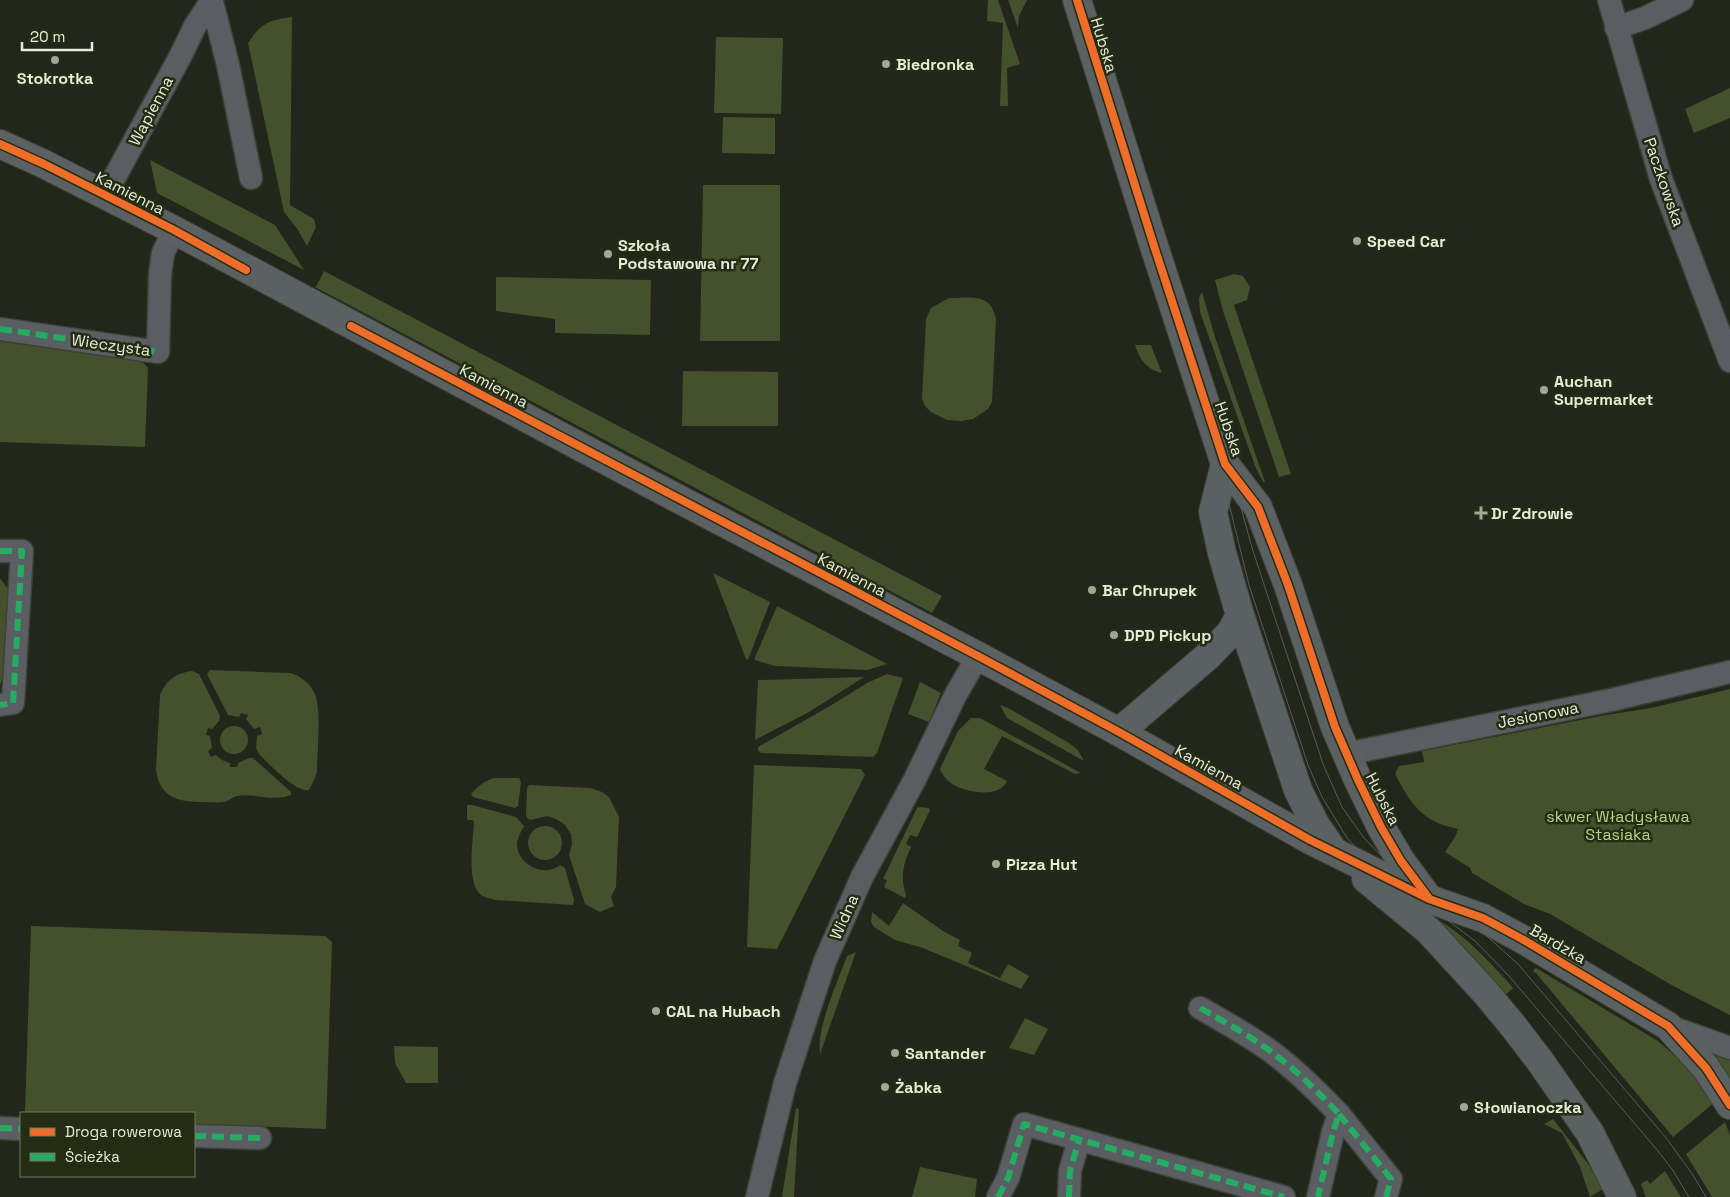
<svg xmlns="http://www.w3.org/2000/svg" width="1730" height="1197" viewBox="0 0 1730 1197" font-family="'Space Grotesk',sans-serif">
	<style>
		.green { fill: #45502c }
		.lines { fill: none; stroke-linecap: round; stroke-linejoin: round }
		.street-casing { stroke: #3d4136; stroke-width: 25 }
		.secondary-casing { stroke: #3d4136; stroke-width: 30 }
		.street { stroke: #5a5e62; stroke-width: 22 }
		.secondary { stroke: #5b6163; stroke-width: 28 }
		.tram { stroke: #5a5d59; stroke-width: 1 }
		.quiet { stroke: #26ab63; stroke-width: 6; stroke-dasharray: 12 6; stroke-linecap: butt }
		.cycleway-casing { stroke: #252c14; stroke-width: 11 }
		.cycleway { stroke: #ee6e29; stroke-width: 8 }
		.poi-dot { fill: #a2a698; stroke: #252c14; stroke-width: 2 }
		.labels { text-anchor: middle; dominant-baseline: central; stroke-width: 5; stroke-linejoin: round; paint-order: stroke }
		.street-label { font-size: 16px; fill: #e6ebdc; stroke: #252c14 }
		.poi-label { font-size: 16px; font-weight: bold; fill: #e6ebdc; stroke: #252c14; text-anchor: start }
		.park-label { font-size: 16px; fill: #bad284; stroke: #252c14 }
	</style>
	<rect width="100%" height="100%" fill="#23261a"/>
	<!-- green -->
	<g class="green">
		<path d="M988 0H998L1020 64 1007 68 1008 106H1000L1003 23 987 21Z"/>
		<path d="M1008 0H1027L1019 16 1018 28Z"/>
		<path d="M292 17 290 205 314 219 316 227 307 246 298 230 284 212 248 43C261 23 269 20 292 17Z"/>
		<path d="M716 37 783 38 781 114 714 113Z"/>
		<path d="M1730 88V118L1694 133 1685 109Z"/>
		<path d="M723 117 775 118V154L722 153Z"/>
		<path d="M150 160 275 225 304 270 157 193Z"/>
		<path d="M703 185H780V341H700Z"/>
		<path d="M324 271 942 596 932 613 315 287 317 285Z"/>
		<path d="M1234 274 1243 276 1250 287 1247 300 1234 305 1291 474 1279 477 1223 311 1215 280Z"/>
		<path d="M496 277 651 280 650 335 555 333V319L496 311Z"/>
		<path d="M1202 292 1215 337 1265 482H1263L1255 466 1200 312 1199 298Z"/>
		<path d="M949 298C970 298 991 292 996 319L992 402 988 409 973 419 961 421 947 420 931 412 925 406 922 399 926 319 931 308Z"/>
		<path d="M0 339 140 359 148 368 145 447 0 442Z"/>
		<path d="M1135 345H1151L1162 373C1146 369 1140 360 1135 345Z"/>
		<path d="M683 371 778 372V426H682Z"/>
		<path d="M713 573 770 602 748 660 746 659Z"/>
		<path d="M0 578 10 592 3 677 0 685Z"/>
		<path d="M777 606 887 664 867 670 775 666 754 660Z"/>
		<path d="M210 670 290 673C300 676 309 682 314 692 322 707 317 752 317 771L315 778 309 790C296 793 268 763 259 754L256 748 257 736 262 734 260 727 254 729 246 719 248 715 241 713 239 717 228 715 207 674Z"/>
		<path d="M192 671 199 674 220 716 219 721 212 729 208 728 206 735 210 736 212 748 208 751 211 757 216 755 222 760 230 763V767H237L238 763 249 758H253L291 792V795C274 802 254 793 237 796 232 797 228 802 223 802 217 803 210 802 204 802 179 802 159 798 156 769L160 695C166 680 176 673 192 671Z"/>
		<path d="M887 674 903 678 877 753 873 757 761 753 758 750V747L830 706 867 683Z"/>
		<path d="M864 677 809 712 755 740 758 680Z"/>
		<path d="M920 682 941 693 929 722 908 714Z"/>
		<path d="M1730 689V1015L1675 987 1550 914 1524 904 1472 873 1470 868 1445 852 1455 837 1458 829C1422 822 1411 804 1395 774L1399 766 1424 762 1422 751 1606 715 1651 708Z"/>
		<path d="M1000 705 1008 708 1069 743 1078 750 1084 761 1007 718Z"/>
		<path d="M971 718H980L1081 773 1075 774 1002 736 984 769 1007 781C1000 798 969 793 956 786 949 783 943 776 940 769L958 731Z"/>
		<circle cx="234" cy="740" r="14"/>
		<path d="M754 765 861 769 865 775 777 949 747 947Z"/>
		<path d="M494 778H519L521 782 518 806 515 808 473 797 471 794C478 786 484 781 494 778Z"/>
		<path d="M529 785 590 788 602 792 609 797 619 817 616 887 611 897 614 906 600 912 585 904 569 855 572 844 571 834 564 824 556 819 547 816 531 820 528 819 526 815 527 788Z"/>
		<path d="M467 805H472L516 817 524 826C521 832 517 838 517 845 518 865 545 878 560 865L565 868 574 900 573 905 495 900C490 898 485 898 481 895 466 883 473 841 474 823L473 820H467Z"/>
		<path d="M920 807 929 808 930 810 917 837 910 835 906 844 911 847C903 864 900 877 906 895L905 898 884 887 887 880 883 879 917 808Z"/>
		<circle cx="545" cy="843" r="17"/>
		<path d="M903 903 943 931 960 940 958 946 972 953 968 963 1000 978 1008 964 1029 976 1021 989 923 948 895 940 874 927 871 922 872 912 889 926Z"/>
		<path d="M1438 920C1465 935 1493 965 1513 988L1504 996 1437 922Z"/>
		<path d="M31 926 325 936 332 942 326 1129 194 1124V1113H25Z"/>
		<path d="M856 952 820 1054C816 1028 838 981 847 956Z"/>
		<path d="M1536 968 1658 1041 1691 1070 1715 1102 1673 1137 1536 973H1534L1533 970Z"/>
		<path d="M1025 1018 1048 1029 1034 1055 1009 1048Z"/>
		<path d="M394 1046 438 1047V1083H406L395 1063Z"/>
		<path d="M1712 1053 1730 1060V1082L1711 1055Z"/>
		<path d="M796 1108 799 1109 794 1197H782Z"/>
		<path d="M1553 1119 1589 1165 1603 1189 1590 1197 1580 1167 1562 1133 1544 1124Z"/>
		<path d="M1725 1122 1730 1135V1197H1712L1686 1154Z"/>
		<path d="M920 1167 977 1179 975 1197H912Z"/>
		<path d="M1665 1171 1681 1197H1646L1641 1184 1647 1180 1650 1184Z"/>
	</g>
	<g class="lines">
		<defs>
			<g id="street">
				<path d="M1609 0 1661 179 1730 361"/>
				<path d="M212 2 228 65 251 178"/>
				<path d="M1616 28 1645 18 1682 0"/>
				<path d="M105 195 181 55 195 26 212 0"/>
				<path d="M0 329 158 352 160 275 163 253 174 230"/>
				<path d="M0 551H22L13 703 0 705"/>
				<path d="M1346 754 1611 700 1730 672"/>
				<path d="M1200 1008C1225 1022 1250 1036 1273 1053 1297 1071 1318 1092 1339 1114L1333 1132 1318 1197"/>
				<path d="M1668 1026 1730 1048"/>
				<path d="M1339 1114 1391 1179 1386 1197"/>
				<path d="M0 1128 21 1129"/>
				<path d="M194 1136 260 1138"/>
				<path d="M757 1197 785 1083 825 961 862 877 915 779 955 696 978 656"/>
				<path d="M998 1197 1008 1178 1024 1124 1284 1197"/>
				<path d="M1069 1197 1070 1171 1079 1140"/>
			</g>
			<g id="secondary">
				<path d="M1077 0 1154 246 1225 464 1258 507 1288 585 1335 727 1358 780 1381 827 1401 861 1427 896"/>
				<path d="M0 144 44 164 174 230 652 485 978 656 1119 732 1310 840 1429 899 1483 918 1522 939 1668 1026 1706 1068 1730 1105"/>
				<path d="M1225 464 1213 512 1222 553 1240 615 1298 790 1315 824 1332 849"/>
				<path d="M1119 732 1209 655 1231 632 1240 615"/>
				<path d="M1366 879 1429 931 1485 992 1514 1027 1540 1061 1590 1133 1622 1197"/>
			</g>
		</defs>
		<!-- street casing -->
		<use href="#street" class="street-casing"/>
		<!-- secondary casing -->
		<use href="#secondary" class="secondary-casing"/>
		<!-- street -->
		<use href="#street" class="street"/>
		<!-- secondary -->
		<use href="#secondary" class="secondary"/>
		<!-- tram -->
		<g class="tram">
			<path d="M1070 0 1224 483 1249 585 1308 765 1322 797 1347 838 1375 868 1404 892 1437 912 1475 941 1509 976 1658 1151 1672 1169 1689 1197"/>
			<path d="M1080 0 1118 123 1218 426 1253 551 1323 764 1342 807 1364 838 1391 866 1410 881 1458 913 1479 929 1518 964 1667 1139 1693 1175 1706 1197"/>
		</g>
		<!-- quiet -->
		<g class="quiet">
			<path d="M0 329 158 352"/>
			<path d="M0 551H22L13 703 0 705"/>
			<path d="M1200 1008C1225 1022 1250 1036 1273 1053 1297 1071 1318 1092 1339 1114L1333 1132 1318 1197"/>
			<path d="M1339 1114 1391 1179 1386 1197"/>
			<path d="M0 1128 21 1129"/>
			<path d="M194 1136 260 1138"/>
			<path d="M998 1197 1008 1178 1024 1124 1284 1197"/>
			<path d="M1069 1197 1070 1171 1079 1140"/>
		</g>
		<defs>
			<g id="cycleway">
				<path d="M1077 0 1154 246 1225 464 1258 507 1288 585 1335 727 1358 780 1381 827 1401 861 1428 897"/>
				<path d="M0 144 44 164 174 230 246 270"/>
				<path d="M351 326 978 656 1119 732 1310 840 1429 899 1483 918 1522 939 1668 1026 1706 1068 1730 1105"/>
			</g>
		</defs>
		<!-- cycleway casing -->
		<use href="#cycleway" class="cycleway-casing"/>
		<!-- cycleway -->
		<use href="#cycleway" class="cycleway"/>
	</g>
	<!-- markers -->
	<g class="poi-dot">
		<circle cx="55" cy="60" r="5"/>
		<circle cx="886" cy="64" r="5"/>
		<circle cx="1357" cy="241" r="5"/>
		<circle cx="608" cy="254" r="5"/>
		<circle cx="1544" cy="390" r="5"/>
		<path d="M1478.5 505.5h5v5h5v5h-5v5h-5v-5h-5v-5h5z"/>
		<circle cx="1092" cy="590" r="5"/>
		<circle cx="1114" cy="635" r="5"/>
		<circle cx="996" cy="864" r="5"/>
		<circle cx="656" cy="1011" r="5"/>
		<circle cx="895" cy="1053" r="5"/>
		<circle cx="885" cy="1087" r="5"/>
		<circle cx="1464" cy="1107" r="5"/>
	</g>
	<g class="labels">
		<!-- street labels -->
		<g class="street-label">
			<text transform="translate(1104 45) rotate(73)">Hubska</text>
			<text transform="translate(151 111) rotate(-62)">Wapienna</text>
			<text transform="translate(1664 182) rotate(71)">Paczkowska</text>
			<text transform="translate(130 193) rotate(27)">Kamienna</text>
			<text transform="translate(111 345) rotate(8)">Wieczysta</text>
			<text transform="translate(494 386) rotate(28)">Kamienna</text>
			<text transform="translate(1229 429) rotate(71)">Hubska</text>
			<text transform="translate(852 575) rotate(28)">Kamienna</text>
			<text transform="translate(1538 715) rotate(-11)">Jesionowa</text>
			<text transform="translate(1209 767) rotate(29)">Kamienna</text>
			<text transform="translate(1383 799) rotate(63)">Hubska</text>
			<text transform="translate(844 917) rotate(-66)">Widna</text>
			<text transform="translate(1558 944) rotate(30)">Bardzka</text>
		</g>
		<!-- poi labels -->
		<g class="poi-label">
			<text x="896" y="64">Biedronka</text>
			<text x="55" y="78" text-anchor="middle">Stokrotka</text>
			<text x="1367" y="241">Speed Car</text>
			<text x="618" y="245">Szkoła<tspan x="618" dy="18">Podstawowa nr 77</tspan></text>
			<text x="1554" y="381">Auchan<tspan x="1554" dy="18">Supermarket</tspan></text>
			<text x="1491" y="513">Dr Zdrowie</text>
			<text x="1102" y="590">Bar Chrupek</text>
			<text x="1124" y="635">DPD Pickup</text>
			<text x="1006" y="864">Pizza Hut</text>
			<text x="666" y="1011">CAL na Hubach</text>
			<text x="905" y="1053">Santander</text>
			<text x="895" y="1087">Żabka</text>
			<text x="1474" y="1107">Słowianoczka</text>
		</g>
		<!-- park labels -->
		<g class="park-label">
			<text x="1618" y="816">skwer Władysława<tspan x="1618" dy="18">Stasiaka</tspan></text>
		</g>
	</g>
	<!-- legend -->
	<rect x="20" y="1112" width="175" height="65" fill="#252c14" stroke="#727864"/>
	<rect x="30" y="1128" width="25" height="8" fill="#ee6e29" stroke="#727864"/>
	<text x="65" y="1137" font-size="15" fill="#e6ebdc">Droga rowerowa</text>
	<rect x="30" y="1153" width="25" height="8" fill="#26ab63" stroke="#727864"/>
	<text x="65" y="1162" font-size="15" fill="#e6ebdc">Ścieżka</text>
	<!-- scale -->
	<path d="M22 42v8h70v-8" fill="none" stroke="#e6ebdc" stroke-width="2.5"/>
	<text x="30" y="42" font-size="15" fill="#e6ebdc" stroke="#252c14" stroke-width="4" paint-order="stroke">20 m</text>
</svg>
